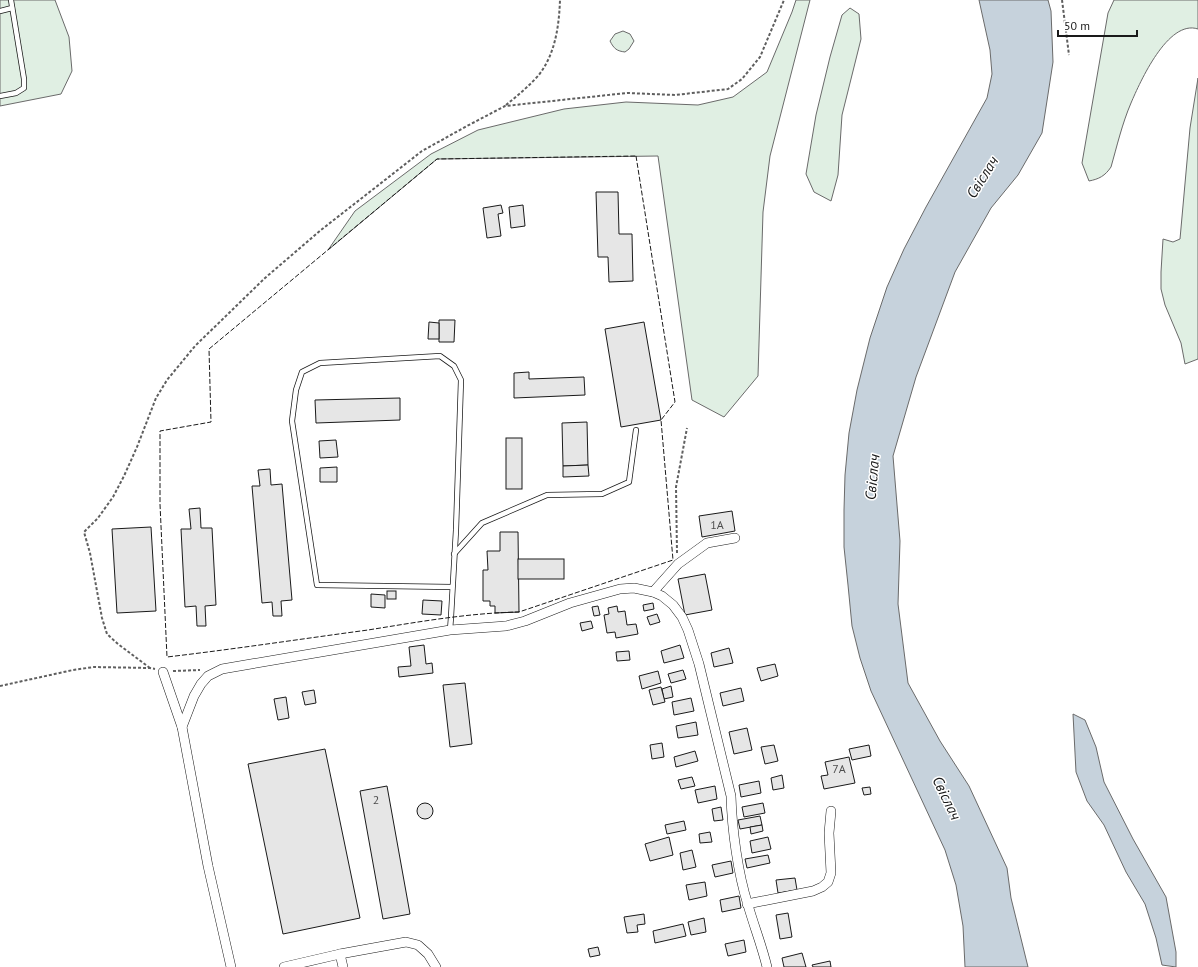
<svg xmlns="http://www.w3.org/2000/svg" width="1198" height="967" viewBox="0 0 1198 967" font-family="'PT Sans',sans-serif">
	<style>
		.green { fill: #e0efe3; stroke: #6a6a6a }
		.water { fill: #c6d2dc; stroke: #6a6a6a }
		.building { fill: #e6e6e6; stroke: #1a1a1a }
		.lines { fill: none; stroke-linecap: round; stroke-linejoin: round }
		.lane-casing { stroke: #1a1a1a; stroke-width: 6 }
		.street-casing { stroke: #1a1a1a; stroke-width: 10 }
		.path { stroke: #5f5f5f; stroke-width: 2; stroke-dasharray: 3 2; stroke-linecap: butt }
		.lane { stroke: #fff; stroke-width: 4.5 }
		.street { stroke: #fff; stroke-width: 9 }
		.fence { stroke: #1a1a1a; stroke-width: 1; stroke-dasharray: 5 2; stroke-linecap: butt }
		.labels { text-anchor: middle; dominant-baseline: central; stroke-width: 3; stroke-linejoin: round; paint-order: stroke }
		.number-label { font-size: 12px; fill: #4d4d4d }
		.water-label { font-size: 15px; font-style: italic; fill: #1a1a1a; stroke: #fff }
	</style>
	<rect width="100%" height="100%" fill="#fff"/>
	<!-- green -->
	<g class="green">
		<path d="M0 0H55L69 37 72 71 61 94 0 106Z"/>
		<path d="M796 0H810L770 156 763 212 758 376 724 417 692 400 658 156 437 159 328 250 355 211 431 154 478 130 564 109 626 102 698 105 733 97 767 72 792 12Z"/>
		<path d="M1114 0H1198V29C1168 19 1140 82 1131 103 1122 124 1117 146 1111 167 1105 176 1099 179 1089 181L1082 163 1108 13Z"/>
		<path d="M850 8 859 14 861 39 842 115 838 175 831 201 814 192 806 174 816 115 830 57 842 15Z"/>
		<path d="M623 31 630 34 634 41 629 49 625 52C617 51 614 49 610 41L615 34Z"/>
		<path d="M1198 78V359L1185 364 1181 343 1165 305 1161 289V272L1163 239 1173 242 1180 239 1190 128Z"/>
	</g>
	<!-- water -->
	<g class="water">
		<path d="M979 0H1048L1051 11 1053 62 1042 133 1018 175 991 208 955 272 916 377 893 456 900 541 898 604 908 683 940 741 969 786 1007 868 1011 898 1028 967H965L963 926 956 885 945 850 871 691 860 658 852 626 848 585 844 547V510L845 475 849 433 857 390 870 338 887 287 904 249 926 207 987 98 992 74 990 50Z"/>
		<path d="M1073 714 1085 720 1096 747 1104 782 1133 839 1166 897 1176 952V967L1162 965 1156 938 1145 904 1126 872 1104 825 1087 801 1076 772Z"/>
	</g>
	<!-- building -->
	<g class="building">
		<path d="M596 192H618L619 234H632L633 281 609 282 608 257H598Z"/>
		<path d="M501 205 503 213 498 214 501 236 487 238 483 208Z"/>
		<path d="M523 205 525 226 511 228 509 207Z"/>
		<path d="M439 320H455L454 342H439Z"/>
		<path d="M429 322 439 323V339H428Z"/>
		<path d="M644 322 661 420 621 427 605 329Z"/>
		<path d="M529 372V379L584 377 585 395 514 398V373Z"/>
		<path d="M400 398V420L316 423 315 400Z"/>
		<path d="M587 422 588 465 563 466 562 423Z"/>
		<rect x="506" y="438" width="16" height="51"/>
		<path d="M336 440 338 457 320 458 319 441Z"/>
		<path d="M588 465 589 476 563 477V466Z"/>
		<path d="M337 467V482H320V468Z"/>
		<path d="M270 469 271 485 282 484 292 600 281 601 282 616H273L272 602 262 603 252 486H260L258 470Z"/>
		<path d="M200 508 201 528H212L216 605 205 606 206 626H197L196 606 185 607 181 529H191L189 509Z"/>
		<path d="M732 511 735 531 702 537 699 516Z"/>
		<path d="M151 527 156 611 117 613 112 529Z"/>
		<path d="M500 532H518L519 612 495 613V606H490V601H483V570H488L487 551H500Z"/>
		<rect x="518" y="559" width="46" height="20"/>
		<path d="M705 574 712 610 685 615 678 579Z"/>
		<rect x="387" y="591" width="9" height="8"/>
		<path d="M371 594 385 595V608L371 607Z"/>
		<path d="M423 600 442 601 441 615 422 614Z"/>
		<path d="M653 603 654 609 644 611 643 605Z"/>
		<path d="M598 606 600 615 594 616 592 607Z"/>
		<path d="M617 606 618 612 625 611 627 625 636 624 638 634 616 638 615 632 607 633 604 615 609 614 608 608Z"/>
		<path d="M657 614 660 622 650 625 647 617Z"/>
		<path d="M591 621 593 628 582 631 580 623Z"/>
		<path d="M424 645 426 664 432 663 433 673 399 677 398 667 411 666 409 647Z"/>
		<path d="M680 645 684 658 664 663 661 651Z"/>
		<path d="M729 648 733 663 714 667 711 653Z"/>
		<path d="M629 651 630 660 617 661 616 652Z"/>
		<path d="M775 664 778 676 761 681 757 668Z"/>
		<path d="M683 670 686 679 671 683 668 674Z"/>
		<path d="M658 671 661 683 642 689 639 676Z"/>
		<path d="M465 683 472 744 450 747 443 685Z"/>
		<path d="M671 686 673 697 664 699 662 689Z"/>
		<path d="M661 687 665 702 653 705 649 690Z"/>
		<path d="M741 688 744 701 723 706 720 693Z"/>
		<path d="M314 690 316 703 305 705 302 692Z"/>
		<path d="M286 697 289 718 278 720 274 699Z"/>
		<path d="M691 698 694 711 674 715 672 702Z"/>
		<path d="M696 722 698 735 678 738 676 726Z"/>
		<path d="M747 728 752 750 734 754 729 732Z"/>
		<path d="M662 743 664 757 652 759 650 745Z"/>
		<path d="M774 745 778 761 765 764 761 747Z"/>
		<path d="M869 745 871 756 852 760 849 749Z"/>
		<path d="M325 749 360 918 283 934 248 764Z"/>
		<path d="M695 751 698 761 676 767 674 757Z"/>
		<path d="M849 757 855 783 824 789 821 776 828 775 825 762Z"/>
		<path d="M782 775 784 788 773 790 771 778Z"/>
		<path d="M692 777 695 786 681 789 678 780Z"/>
		<path d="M759 781 761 793 741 797 739 785Z"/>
		<path d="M387 786 410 914 383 919 360 791Z"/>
		<path d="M715 786 717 799 698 803 695 790Z"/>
		<path d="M870 787 871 794 864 795 862 788Z"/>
		<path d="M763 803 765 813 744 817 742 807Z"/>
		<circle cx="425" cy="811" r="8"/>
		<path d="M721 807 723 820 714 821 712 809Z"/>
		<path d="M760 816 762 825 740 829 738 820Z"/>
		<path d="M684 821 686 830 667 834 665 825Z"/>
		<path d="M762 825 763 831 751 834 750 827Z"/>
		<path d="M710 832 712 842 700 843 699 834Z"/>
		<path d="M669 837 673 855 650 861 645 844Z"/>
		<path d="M768 837 771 849 752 853 750 841Z"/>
		<path d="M692 850 696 867 683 870 680 853Z"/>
		<path d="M768 855 770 863 747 868 745 859Z"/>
		<path d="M731 861 733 873 715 877 712 865Z"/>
		<path d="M795 878 797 890 778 893 776 880Z"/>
		<path d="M705 882 707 896 689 900 686 885Z"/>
		<path d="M739 896 741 908 722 912 720 900Z"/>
		<path d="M788 913 792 937 780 939 776 915Z"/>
		<path d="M644 914 645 924 637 925 638 932 627 933 624 917Z"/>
		<path d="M704 918 706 932 691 935 688 922Z"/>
		<path d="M683 924 686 936 655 943 653 931Z"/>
		<path d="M744 940 746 952 728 956 725 944Z"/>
		<path d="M598 947 600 955 590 957 588 949Z"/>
		<path d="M802 953 806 967H784L782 958Z"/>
		<path d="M830 961 831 967H813L812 965Z"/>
	</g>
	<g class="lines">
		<defs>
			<g id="lane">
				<path d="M0 11 12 8"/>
				<path d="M0 96 16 93 24 88V79L11 0"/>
				<path d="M454 554 482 523 547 495 602 494 629 482 636 430"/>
				<path d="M450 630 451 617 456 530 461 380 454 366 440 356 320 363 302 372 296 390 292 421 317 585 452 587"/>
			</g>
			<g id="street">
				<path d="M653 592 678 564 707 543 735 538"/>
				<path d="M163 672 182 727"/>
				<path d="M747 904 813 891 822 887 828 882 831 873 829 833 831 811"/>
				<path d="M340 954 343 967"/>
				<path d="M231 967 208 866 182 727 194 696 201 684 208 676 222 669 450 630 506 626 525 621 570 603 620 589 634 588 653 592 662 596 673 605 682 617 688 630 699 664 731 796C732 830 738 874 748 905 754 926 762 946 767 967"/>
				<path d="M284 967 340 954 406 942 418 945 428 954 436 967"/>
			</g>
		</defs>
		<!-- lane casing -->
		<use href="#lane" class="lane-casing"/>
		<!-- street casing -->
		<use href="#street" class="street-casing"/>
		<!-- path -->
		<g class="path">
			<path d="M1062 0 1069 55"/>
			<path d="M506 105C517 96 528 87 538 76 555 55 559 27 560 0"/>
			<path d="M677 553 676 487 687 428"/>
			<path d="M150 668 118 644 107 634 102 618 90 553 84 532 98 518 113 497 124 476 137 447 156 398 167 380 195 346 265 278 321 230 422 151 467 126 505 106 627 93 675 95 728 89 742 79 760 57 784 0"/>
			<path d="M173 671 200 670"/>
			<path d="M0 686 73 670 94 667 150 668 155 669"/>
		</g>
		<!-- lane -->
		<use href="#lane" class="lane"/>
		<!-- street -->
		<use href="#street" class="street"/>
		<!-- fence -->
		<path class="fence" d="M636 156 675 402 661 420 673 560 519 612C468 613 418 622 368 630 301 639 235 649 167 657L160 504V431L211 422 209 349 437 159Z"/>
	</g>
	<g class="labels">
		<!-- number labels -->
		<g class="number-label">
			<text x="717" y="524">1А</text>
			<text x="839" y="768">7А</text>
			<text x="376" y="799">2</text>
		</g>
		<!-- water labels -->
		<g class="water-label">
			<text transform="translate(982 177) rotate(-58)">Свіслач</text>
			<text transform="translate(872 477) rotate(-85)">Свіслач</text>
			<text transform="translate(947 798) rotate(64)">Свіслач</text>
		</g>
	</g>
	<!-- scale -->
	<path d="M1058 30v6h79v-6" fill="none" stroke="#1a1a1a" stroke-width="2"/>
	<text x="1064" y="30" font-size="12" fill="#1a1a1a" stroke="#ffffff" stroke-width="3" paint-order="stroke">50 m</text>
</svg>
